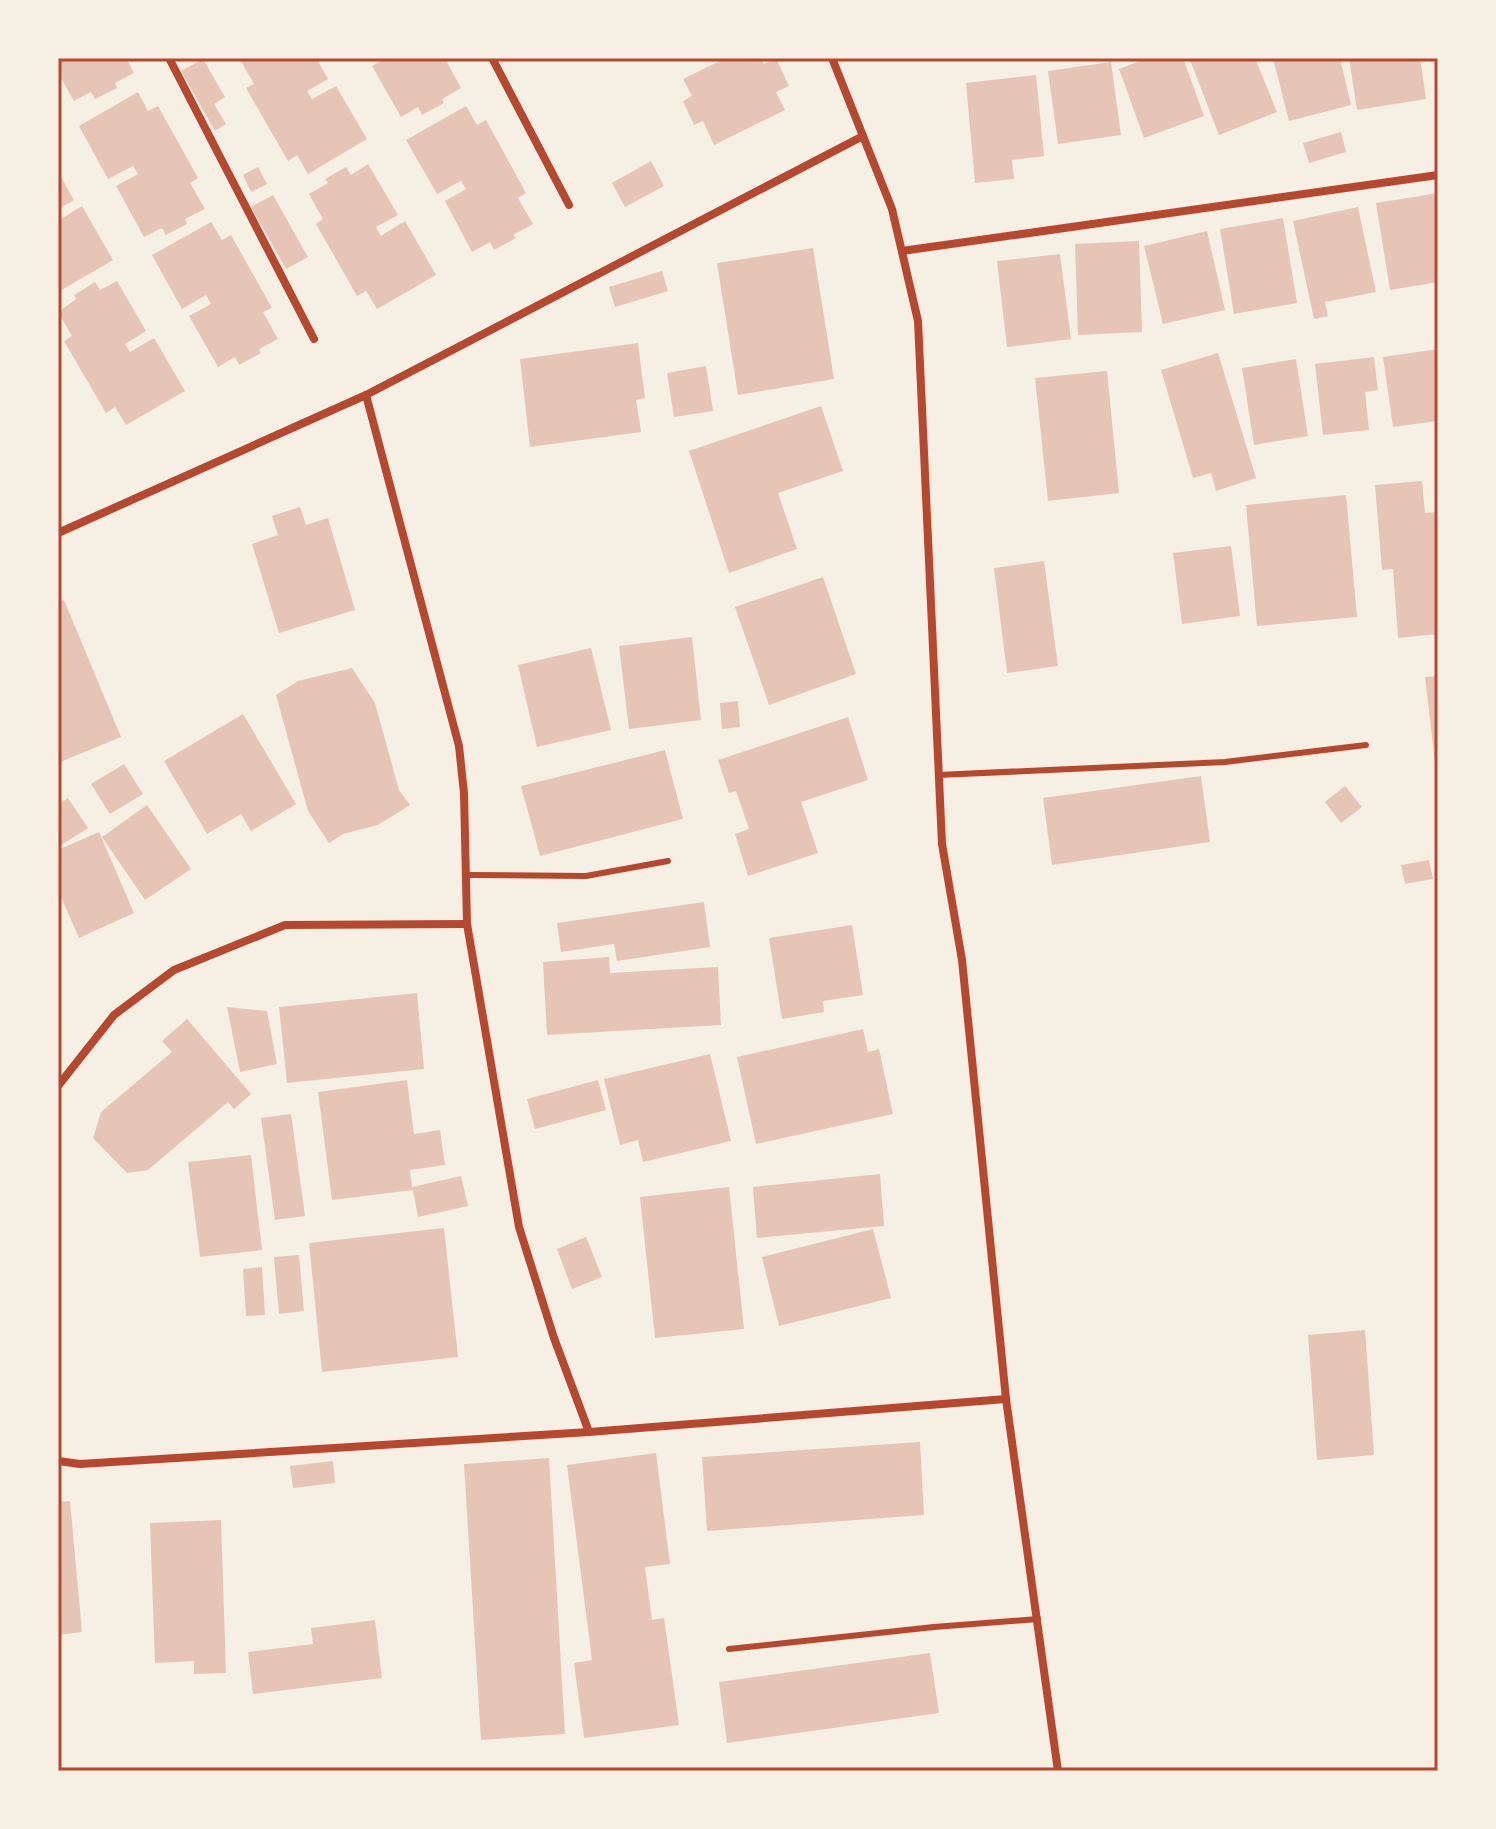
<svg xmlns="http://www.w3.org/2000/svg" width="1496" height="1829" viewBox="0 0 1496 1829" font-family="Figtree,sans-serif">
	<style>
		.building { fill: #e6c5b7 }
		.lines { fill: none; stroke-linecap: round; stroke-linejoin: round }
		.service { stroke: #b5482f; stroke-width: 6 }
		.minor { stroke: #b5482f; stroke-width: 8 }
		.neatline { fill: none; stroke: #b5482f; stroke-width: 3 }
	</style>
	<rect width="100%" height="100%" fill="#f6efe4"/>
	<!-- building -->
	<g class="building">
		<path d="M58 58H126L134 73 115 83 117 88 95 99 91 92 74 101 58 73Z"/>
		<path d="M239 58H316L328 79 307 91 312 99 336 86 367 139 308 174 297 155 288 161 246 88 254 84Z"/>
		<path d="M387 58H454L447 62 461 88 442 99 444 103 422 115 418 107 401 117 372 66Z"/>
		<path d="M726 58H761L764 64 776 58 789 86 776 92 785 110 714 145 703 121 694 125 683 101 692 96 683 79Z"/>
		<path d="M1148 58H1183L1204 116 1144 138 1119 69Z"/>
		<path d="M1195 58H1255L1277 112 1219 135 1190 60Z"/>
		<path d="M1273 58H1340L1351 105 1289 121Z"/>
		<path d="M1349 58H1420L1426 99 1357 110Z"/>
		<path d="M203 59 225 97 214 104 226 124 215 131 181 71Z"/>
		<path d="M1111 62 1121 135 1058 144 1048 71Z"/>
		<path d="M1036 75 1044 156 1012 160 1014 179 975 183 966 83Z"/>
		<path d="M138 92 148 111 158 106 198 178 190 183 205 209 185 219 187 224 166 235 162 228 144 237 116 186 138 174 133 166 108 179 79 126Z"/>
		<path d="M466 106 477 125 486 120 526 193 518 198 533 224 513 235 516 238 494 250 490 242 472 252 445 201 466 189 461 181 437 194 406 140Z"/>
		<path d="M1341 132 1346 152 1309 163 1303 143Z"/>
		<path d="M651 161 664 186 625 207 612 183Z"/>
		<path d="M368 164 398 215 376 227 381 236 405 221 436 275 377 309 366 291 357 296 316 224 323 219 309 194 328 183 325 179 346 167 351 175Z"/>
		<path d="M258 167 267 184 251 192 243 175Z"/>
		<path d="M58 172 74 200 58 209Z"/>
		<path d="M1438 193V282L1390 290 1376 203Z"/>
		<path d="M273 195 308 257 286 269 251 207Z"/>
		<path d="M82 206 113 260 58 292V221Z"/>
		<path d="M1358 207 1376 292 1325 302 1328 316 1314 319 1293 221Z"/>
		<path d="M1283 218 1297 303 1234 314 1220 229Z"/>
		<path d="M211 222 222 240 231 235 272 308 263 312 278 339 259 349 261 353 239 365 235 357 218 367 189 316 211 304 206 295 182 309 152 255Z"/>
		<path d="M1207 231 1225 310 1163 324 1144 246Z"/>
		<path d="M1139 241 1142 332 1078 335 1075 244Z"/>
		<path d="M813 248 834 379 738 395 717 263Z"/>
		<path d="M1060 254 1071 339 1007 347 997 261Z"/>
		<path d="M662 271 668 291 615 307 609 287Z"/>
		<path d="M117 281 146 331 125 344 130 352 154 338 185 391 126 425 115 407 106 413 64 341 72 336 58 312 76 299 74 295 95 282 100 290Z"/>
		<path d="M638 343 645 398 636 400 641 432 530 447 520 359Z"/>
		<path d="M1438 349V386L1435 387 1438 421 1393 427 1383 357Z"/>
		<path d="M1218 353 1256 478 1216 491 1211 473 1193 478 1161 370Z"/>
		<path d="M1374 357 1378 390 1365 392 1369 430 1323 435 1315 364Z"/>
		<path d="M1296 359 1308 436 1254 445 1242 368Z"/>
		<path d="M706 366 713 411 674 417 667 373Z"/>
		<path d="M1107 371 1119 493 1048 501 1035 378Z"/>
		<path d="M821 406 843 471 778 493 797 549 729 573 689 451Z"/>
		<path d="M1422 481 1425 513 1438 512V634L1398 638 1393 569 1382 570 1375 485Z"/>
		<path d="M1346 495 1357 617 1257 626 1246 505Z"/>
		<path d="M300 507 306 525 328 518 355 610 279 633 252 544 278 535 272 516Z"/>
		<path d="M1231 546 1240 616 1182 624 1173 553Z"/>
		<path d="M1044 561 1058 666 1007 673 994 568Z"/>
		<path d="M823 577 856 674 769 705 735 607Z"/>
		<path d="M64 600 121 737 58 763V602Z"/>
		<path d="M692 637 701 720 629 729 619 646Z"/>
		<path d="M591 648 611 730 537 747 518 665Z"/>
		<path d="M352 668 375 703 399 790 410 805 378 825 343 834 329 843 308 811 276 695 298 681Z"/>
		<path d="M1438 676V770L1436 771 1425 677Z"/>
		<path d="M738 701 740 727 722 729 720 703Z"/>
		<path d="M243 714 296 804 251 831 241 814 207 834 164 761Z"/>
		<path d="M848 717 868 780 801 802 818 853 748 876 735 834 749 829 736 791 729 793 718 760Z"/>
		<path d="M665 750 683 819 540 856 521 786Z"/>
		<path d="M124 764 143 794 110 814 91 784Z"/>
		<path d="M1201 776 1210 842 1052 865 1043 798Z"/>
		<path d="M1345 786 1362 807 1341 823 1325 802Z"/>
		<path d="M68 798 88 828 58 847V805Z"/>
		<path d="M147 805 191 869 145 900 102 837Z"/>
		<path d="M99 832 134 913 79 938 58 890V850Z"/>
		<path d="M1429 860 1433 879 1405 884 1401 865Z"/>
		<path d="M704 902 710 947 617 961 614 944 561 952 557 923Z"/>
		<path d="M852 925 863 995 823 1001 824 1012 782 1019 769 938Z"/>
		<path d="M609 957 610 973 718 967 721 1025 547 1035 543 962Z"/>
		<path d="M417 993 424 1069 287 1083 279 1007Z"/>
		<path d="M227 1007 267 1011 277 1064 240 1072Z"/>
		<path d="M187 1019 251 1094 234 1109 228 1102 148 1170 127 1173 93 1138 101 1112 172 1052 162 1041Z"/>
		<path d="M863 1029 868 1052 879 1049 893 1114 756 1144 737 1057Z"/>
		<path d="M710 1054 731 1141 643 1162 638 1140 620 1145 604 1079Z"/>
		<path d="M407 1080 414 1134 440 1130 445 1165 410 1170 412 1187 461 1176 468 1206 418 1217 413 1190 332 1200 318 1092Z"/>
		<path d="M598 1080 606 1110 535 1129 527 1099Z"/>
		<path d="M291 1114 305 1216 275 1220 261 1118Z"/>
		<path d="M251 1155 262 1250 200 1257 188 1162Z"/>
		<path d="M880 1174 884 1226 757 1238 753 1187Z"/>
		<path d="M729 1187 744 1329 655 1338 640 1197Z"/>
		<path d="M444 1228 458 1357 322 1372 309 1243Z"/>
		<path d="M873 1229 891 1298 779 1326 762 1257Z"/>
		<path d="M586 1237 602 1277 572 1289 557 1249Z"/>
		<path d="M299 1255 304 1311 279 1314 274 1257Z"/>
		<path d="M262 1267 265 1315 246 1316 243 1269Z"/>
		<path d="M1365 1330 1374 1455 1317 1460 1308 1335Z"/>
		<path d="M920 1442 924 1515 707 1531 702 1457Z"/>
		<path d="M656 1453 670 1564 645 1567 652 1620 664 1618 679 1725 584 1738 574 1663 592 1660 567 1465Z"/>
		<path d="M549 1458 565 1734 481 1740 464 1464Z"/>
		<path d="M333 1461 335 1483 293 1488 290 1466Z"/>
		<path d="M70 1501 82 1632 58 1635V1502Z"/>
		<path d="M221 1520 226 1673 194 1674V1661L155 1663 150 1523Z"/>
		<path d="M375 1620 382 1678 253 1694 248 1652 313 1644 311 1628Z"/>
		<path d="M930 1653 939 1713 727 1743 719 1682Z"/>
	</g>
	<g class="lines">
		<!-- service -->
		<g class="service">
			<path d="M938 775 1225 762 1366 745"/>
			<path d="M466 875 586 876 668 861"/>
			<path d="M729 1649 934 1627 1038 1619"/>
		</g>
		<!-- minor -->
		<g class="minor">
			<path d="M169 58 314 339"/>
			<path d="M492 58 569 205"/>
			<path d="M832 58 892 209 918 321 942 844 962 960 1006 1399 1058 1771"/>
			<path d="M902 251 1438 175"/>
			<path d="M366 395 459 746 464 793 467 924 519 1227 554 1338 589 1432"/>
			<path d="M58 533 366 395 863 136"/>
			<path d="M58 1086 114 1015 174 970 285 925 467 924"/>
			<path d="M58 1461 80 1464 589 1432 1006 1399"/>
		</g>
	</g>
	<!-- border -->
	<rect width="1496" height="1829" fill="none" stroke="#f6efe4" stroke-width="120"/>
	<rect x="60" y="60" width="1376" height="1709" class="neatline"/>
</svg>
